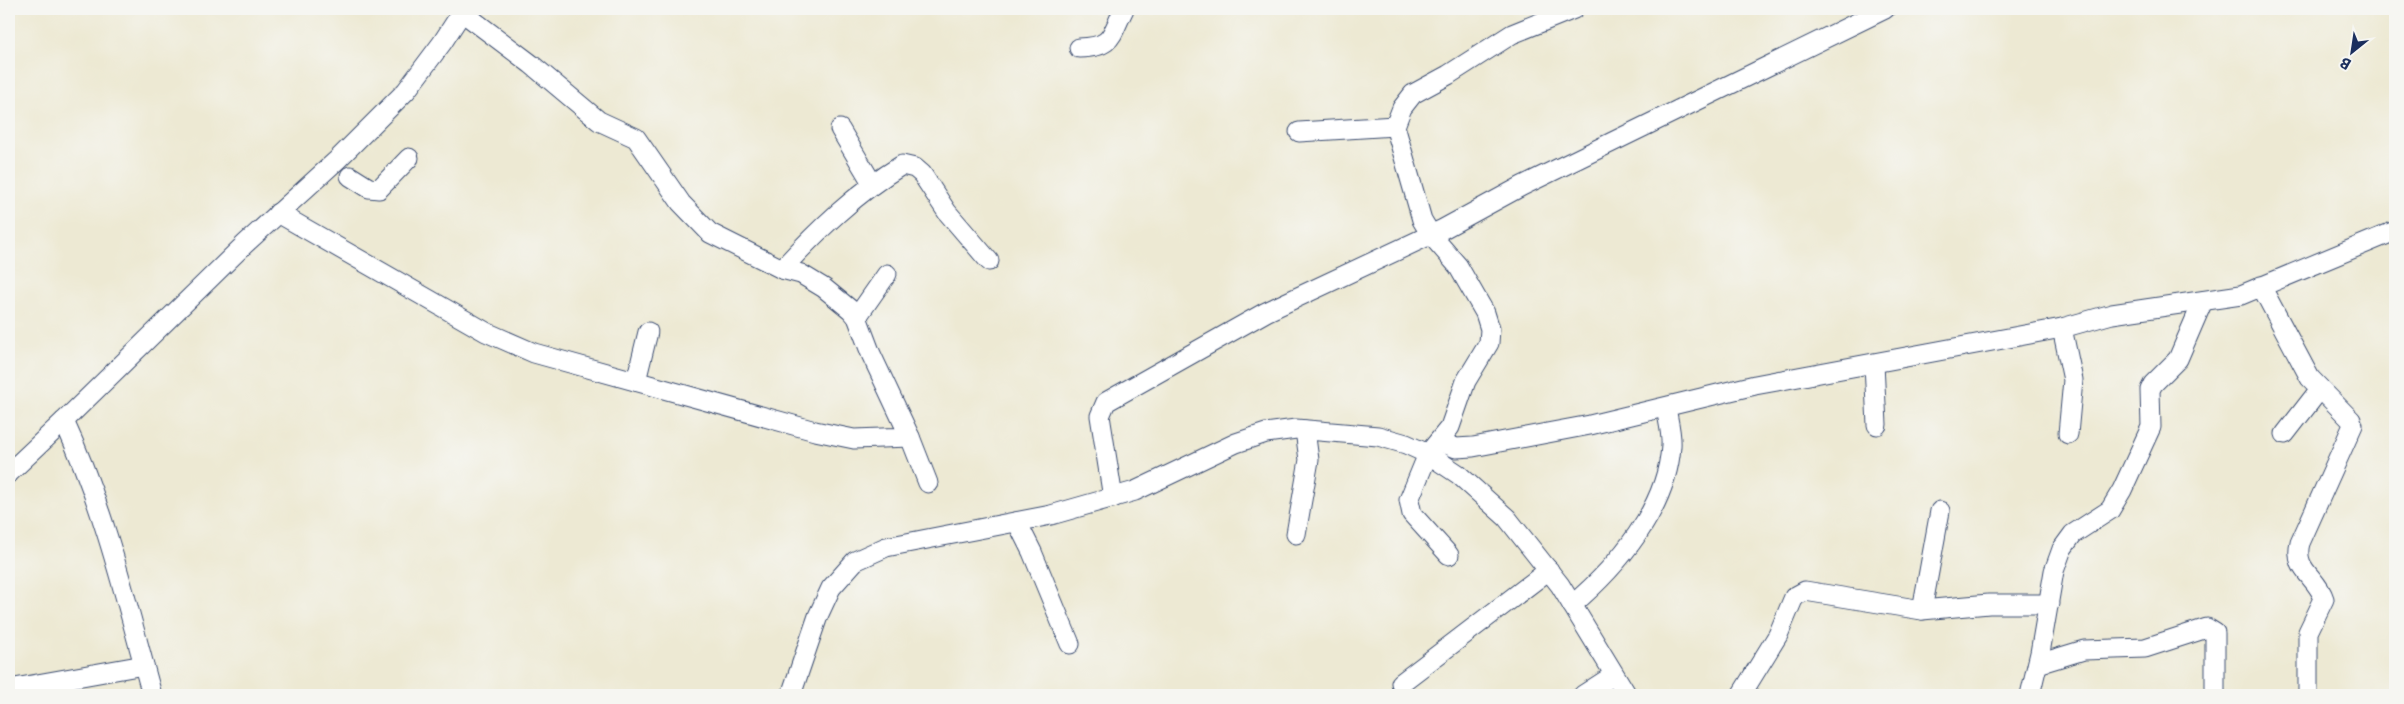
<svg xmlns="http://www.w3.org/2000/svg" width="2404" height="704" viewBox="0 0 2404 704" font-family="'Playpen Sans',sans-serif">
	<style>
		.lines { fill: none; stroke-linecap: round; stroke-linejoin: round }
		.minor-casing { stroke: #3a4b70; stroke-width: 21 }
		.minor { stroke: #fff; stroke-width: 19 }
	</style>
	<rect width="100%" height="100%" fill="#f6f6f2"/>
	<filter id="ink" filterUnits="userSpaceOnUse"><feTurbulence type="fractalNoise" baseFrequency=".02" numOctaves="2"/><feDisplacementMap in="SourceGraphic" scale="10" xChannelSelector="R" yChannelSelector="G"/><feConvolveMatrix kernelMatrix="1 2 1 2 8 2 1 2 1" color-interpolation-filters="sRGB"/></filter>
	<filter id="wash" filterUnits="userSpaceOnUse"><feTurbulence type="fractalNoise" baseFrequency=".0096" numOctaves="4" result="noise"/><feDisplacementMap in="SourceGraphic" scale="20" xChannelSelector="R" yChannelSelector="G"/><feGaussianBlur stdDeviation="1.12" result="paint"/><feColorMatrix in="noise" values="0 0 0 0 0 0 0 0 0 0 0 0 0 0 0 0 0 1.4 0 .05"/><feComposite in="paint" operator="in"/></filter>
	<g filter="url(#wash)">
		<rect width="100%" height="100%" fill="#ede9d3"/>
	</g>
	<g filter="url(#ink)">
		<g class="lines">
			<defs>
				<g id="minor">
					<path d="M1079 48C1113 47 1110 37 1124 9"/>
					<path d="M840 129 872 183"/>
					<path d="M1299 132 1395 126"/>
					<path d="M350 176 369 188 379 189 409 158"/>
					<path d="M278 213 486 332 534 353 815 431 854 439 910 437 871 354 857 317 851 310 824 288 801 274 782 269 710 233 681 203 636 138 599 121 531 64 462 12"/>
					<path d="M782 269C818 230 856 193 902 165L915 168 922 174 947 212 989 261"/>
					<path d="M2261 286 2310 378 2351 420 2353 425 2300 543C2293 571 2317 576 2324 599L2308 632V695"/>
					<path d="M857 317 887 274"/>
					<path d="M2062 328 2073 380 2068 434"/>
					<path d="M1874 364 1877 425"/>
					<path d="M636 381 648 332"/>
					<path d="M64 421 245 244 337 160 406 91 442 43 464 9"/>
					<path d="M2285 434 2320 389"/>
					<path d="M910 437 928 483"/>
					<path d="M1439 441 1456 448 1473 447 1590 425 1755 385 2062 328 2112 314 2241 295 2395 231"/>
					<path d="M9 473 64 421C104 507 127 604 152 695"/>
					<path d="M1113 498 1100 416 1106 402 1266 312 1443 229 1522 186 1885 9"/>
					<path d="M1017 522 1032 552 1070 644"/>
					<path d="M1296 534 1309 460 1305 430"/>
					<path d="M1449 555 1412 514 1409 500 1428 454 1450 427 1466 381 1489 343 1490 329 1485 313 1458 266 1431 235 1422 220 1395 126 1402 108 1413 94 1448 75 1512 34 1574 9"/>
					<path d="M1572 605C1618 566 1667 508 1671 446 1672 434 1668 420 1666 408"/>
					<path d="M1922 610 1940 511"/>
					<path d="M2038 664 2084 650 2145 648 2207 628 2215 633V695"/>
					<path d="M1401 683 1549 570"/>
					<path d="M9 689 144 665"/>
					<path d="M791 695 818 616 831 588 855 561 886 547 1051 515 1135 491 1236 443 1266 433 1296 429 1378 436 1406 444 1428 454 1458 474 1507 518 1560 585 1627 695"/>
					<path d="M1583 695 1614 675"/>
					<path d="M1741 695 1778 635 1794 597 1805 591 1922 610 1989 604H2049"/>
					<path d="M2030 695 2040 653 2054 571 2062 549 2073 534 2110 510 2122 490 2151 427 2150 390 2153 384 2178 359 2203 301"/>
				</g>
			</defs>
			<!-- minor casing -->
			<use href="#minor" class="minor-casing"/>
			<!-- minor -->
			<use href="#minor" class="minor"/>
		</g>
	</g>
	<!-- margin -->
	<rect width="2404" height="704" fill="none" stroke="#f6f6f2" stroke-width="30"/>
	<!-- north arrow -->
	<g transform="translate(2352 52) rotate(210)" stroke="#f6f6f2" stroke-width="4" paint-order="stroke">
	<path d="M0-4L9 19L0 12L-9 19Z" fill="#1b2f5e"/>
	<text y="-8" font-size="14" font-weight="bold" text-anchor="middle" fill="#1b2f5e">B</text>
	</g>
</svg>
